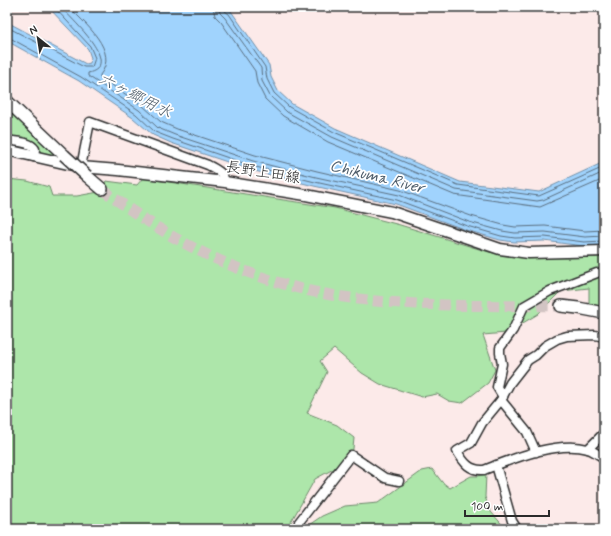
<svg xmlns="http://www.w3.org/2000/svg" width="611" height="536" viewBox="0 0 611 536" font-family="Mynerve,'Klee One',sans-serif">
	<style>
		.green { fill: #ade6aa; stroke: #6c886a }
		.water { fill: #a0d3fd; stroke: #7190a9 }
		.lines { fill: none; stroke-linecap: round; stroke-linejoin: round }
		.shore { stroke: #5a6e7f; stroke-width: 1 }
		.highway-tunnel { stroke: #d2c4c3; stroke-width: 11; stroke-dasharray: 11 5.5; stroke-linecap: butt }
		.minor-casing { stroke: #2b2b2b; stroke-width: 11 }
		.major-casing { stroke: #2b2b2b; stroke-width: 13 }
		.highway-casing { stroke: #2b2b2b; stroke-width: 14 }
		.minor { stroke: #fff; stroke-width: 8 }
		.major { stroke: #fff; stroke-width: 10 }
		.highway { stroke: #fff; stroke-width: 11 }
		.highway-bridge-casing { stroke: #2b2b2b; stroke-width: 14; stroke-linecap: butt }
		.highway-bridge { stroke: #fff; stroke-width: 11 }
		.labels { text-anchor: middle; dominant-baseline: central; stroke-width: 3.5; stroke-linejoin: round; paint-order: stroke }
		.street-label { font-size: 15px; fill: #2b2b2b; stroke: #fff }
		.water-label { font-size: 16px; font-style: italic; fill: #4e5d6a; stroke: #fff }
	</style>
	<rect width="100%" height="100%" fill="#fceae9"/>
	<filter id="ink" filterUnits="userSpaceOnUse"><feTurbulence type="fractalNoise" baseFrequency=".025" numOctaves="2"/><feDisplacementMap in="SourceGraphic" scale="8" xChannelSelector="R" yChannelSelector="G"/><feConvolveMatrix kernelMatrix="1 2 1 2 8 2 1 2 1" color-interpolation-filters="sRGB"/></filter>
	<g filter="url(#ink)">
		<!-- green -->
		<g class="green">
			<path d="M7 107 62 159 39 154 36 148 7 139V122L12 117 9 115 7 117Z"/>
			<path d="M143 178 335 208 400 225 489 252C526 259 566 258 604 257V307L589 303V288L561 291 538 314 506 333 483 335 495 370 488 383 462 403 449 401 437 394 422 397 380 384 362 373 334 349 320 361 327 372 307 413 337 425 354 438 352 459 315 479 287 529H7V179L27 181 49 187 52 196H77L99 192 106 181 137 185Z"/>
			<path d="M432 469 442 482 450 488 471 476H478L486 474 485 497 491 512 506 529H303L322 516 345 506 378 503 422 471Z"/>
		</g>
		<!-- water -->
		<path class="water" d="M48 7H225L231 11 269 65 271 77 278 91 292 104 335 128 460 182 539 192 604 162V245L584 246 544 241 514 242 500 240 466 230 396 204 314 186 251 170 171 143 153 135 133 118 79 81 7 41V22L86 64 90 63 91 58 88 49Z"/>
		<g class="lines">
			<!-- shore -->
			<g class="shore">
				<path d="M61 7C70 18 124 65 88 73V76L139 110 158 128 175 135 253 161 316 177 399 195 469 222 502 231 515 233 545 232 585 237 604 236"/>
				<path d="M69 7C84 23 120 51 100 75V77L143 106 161 122 177 129 255 155 317 171 400 190 471 216 503 225 515 227 545 226 585 231 604 230"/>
				<path d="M213 7 215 16 221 22 255 71 257 83 265 99 283 116 328 142 454 195 540 207 604 179"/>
				<path d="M219 7 220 13 225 18 261 68 262 81 270 96 287 112 332 137 456 190 537 201 543 200 604 172"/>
				<path d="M224 7 225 11 229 14 265 67 267 79 274 93 289 107 334 132 458 185 539 196 604 167"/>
				<path d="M7 27 84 67H92L95 58 90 46 54 7"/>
				<path d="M7 37 10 38 81 77 136 114 155 132 173 139 252 166 315 182 397 200 467 226 501 236 515 238 545 237 584 242 604 241"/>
			</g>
			<!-- highway-tunnel -->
			<path class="highway-tunnel" d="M102 189C122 204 143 219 165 232 215 262 273 285 331 295 407 308 484 305 561 306"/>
			<defs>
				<g id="minor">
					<path d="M7 140C16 142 30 141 35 149L34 157"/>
					<path d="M81 167 90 122 208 165C217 170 223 172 225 182"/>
					<path d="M604 337 595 335 567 336 557 339 545 346 536 355 528 360 510 383 501 400 482 423 471 443 457 451C464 463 470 471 484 470 512 459 558 440 588 449 594 451 599 455 604 458"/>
					<path d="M503 397 497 387 502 364 500 353V348L513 330 524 306 550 291 597 273"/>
					<path d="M501 400 527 432 536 452"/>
					<path d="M588 449 604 433"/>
					<path d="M496 465 512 521 517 529"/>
					<path d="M299 522 351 455 385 478 399 481"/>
				</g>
				<path id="major" d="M7 150 81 167 118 170 225 182 306 195 392 212 500 249 529 253 604 251"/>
				<g id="highway">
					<path d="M7 101 64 155"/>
					<path d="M87 176 102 189"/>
					<path d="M561 306 578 308 604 313"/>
				</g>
			</defs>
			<!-- minor casing -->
			<use href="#minor" class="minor-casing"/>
			<!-- major casing -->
			<use href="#major" class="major-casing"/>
			<!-- highway casing -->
			<use href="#highway" class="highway-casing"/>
			<!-- minor -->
			<use href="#minor" class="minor"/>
			<!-- major -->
			<use href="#major" class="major"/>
			<!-- highway -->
			<use href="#highway" class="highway"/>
			<defs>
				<path id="highway-bridge" d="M64 155 87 176"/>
			</defs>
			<!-- highway-bridge casing -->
			<use href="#highway-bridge" class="highway-bridge-casing"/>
			<!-- highway-bridge -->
			<use href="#highway-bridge" class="highway-bridge"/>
		</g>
	</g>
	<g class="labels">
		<!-- street labels -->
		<g class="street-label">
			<text transform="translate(263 173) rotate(9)">長野上田線</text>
		</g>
		<!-- water labels -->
		<g class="water-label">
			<text transform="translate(135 96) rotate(27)">六ヶ郷用水</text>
			<text transform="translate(377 177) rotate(14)">Chikuma River</text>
		</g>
	</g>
	<!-- margin -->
	<rect width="611" height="536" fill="none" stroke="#fff" stroke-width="24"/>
	<rect x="12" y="12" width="587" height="512" fill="none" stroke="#2b2b2b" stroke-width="1.5" filter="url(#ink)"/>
	<!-- north arrow -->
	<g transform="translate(38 38) rotate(330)" stroke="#ffffff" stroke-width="3" paint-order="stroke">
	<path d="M0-3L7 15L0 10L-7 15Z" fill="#2b2b2b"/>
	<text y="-6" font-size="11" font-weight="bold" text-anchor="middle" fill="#2b2b2b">N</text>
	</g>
	<!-- scale -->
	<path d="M465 510v6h84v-6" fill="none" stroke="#2b2b2b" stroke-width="2"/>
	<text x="471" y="510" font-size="12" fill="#2b2b2b" stroke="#ffffff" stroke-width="3" paint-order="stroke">100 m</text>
</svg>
